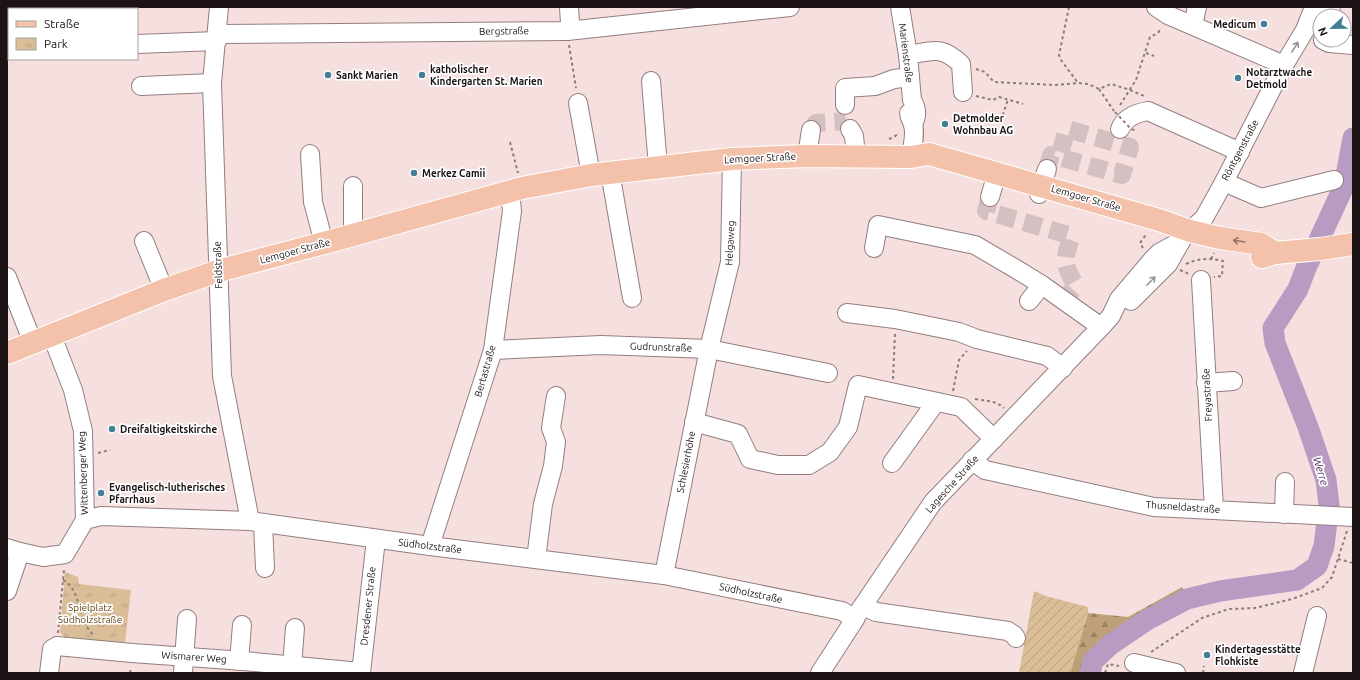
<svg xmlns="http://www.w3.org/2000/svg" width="1360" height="680" viewBox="0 0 1360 680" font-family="Ubuntu,sans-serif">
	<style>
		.forest { fill: url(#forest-firs) }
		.park { fill: url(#park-tufts) }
		.garden { fill: url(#garden-furrows) }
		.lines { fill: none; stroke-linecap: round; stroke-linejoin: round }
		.canal { stroke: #b79bc3; stroke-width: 12 }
		.river { stroke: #b79bc3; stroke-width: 21 }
		.minor-tunnel { stroke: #d5c0c1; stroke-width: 18; stroke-dasharray: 18 9; stroke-linecap: butt }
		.minor-casing { stroke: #937e7f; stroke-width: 20 }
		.major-casing { stroke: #fff; stroke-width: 24 }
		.path { stroke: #8c7c7c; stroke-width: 2; stroke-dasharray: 3 3; stroke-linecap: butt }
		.minor { stroke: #fff; stroke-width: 18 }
		.major { stroke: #f4c2ab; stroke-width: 22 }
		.path-bridge { stroke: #8c7c7c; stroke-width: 2; stroke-dasharray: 3 3; stroke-linecap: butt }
		.oneway { stroke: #989595 }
		.oneway2 { stroke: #927367 }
		.poi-dot { fill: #427e95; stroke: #fff; stroke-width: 1.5 }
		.labels { text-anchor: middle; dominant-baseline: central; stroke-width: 3.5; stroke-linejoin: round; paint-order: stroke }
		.poi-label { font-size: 10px; font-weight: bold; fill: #1b1314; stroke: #fff; text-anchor: start }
		.street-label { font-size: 10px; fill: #1b1314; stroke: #fff }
		.park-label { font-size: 10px; fill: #634514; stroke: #fff }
		.water-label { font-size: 11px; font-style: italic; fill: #4e295c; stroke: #fff }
	</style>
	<defs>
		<pattern id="forest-firs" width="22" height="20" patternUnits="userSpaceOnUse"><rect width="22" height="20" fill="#bda078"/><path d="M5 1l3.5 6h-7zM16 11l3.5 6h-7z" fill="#998161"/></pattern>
		<pattern id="park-tufts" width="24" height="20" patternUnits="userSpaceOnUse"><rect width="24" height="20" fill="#dabe97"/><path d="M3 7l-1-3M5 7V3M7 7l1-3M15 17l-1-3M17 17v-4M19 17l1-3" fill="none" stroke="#baa281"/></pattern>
		<pattern id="garden-furrows" width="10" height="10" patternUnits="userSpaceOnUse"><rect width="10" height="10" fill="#dabe97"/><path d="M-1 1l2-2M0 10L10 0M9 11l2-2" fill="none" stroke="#baa281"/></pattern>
	</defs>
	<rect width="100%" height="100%" fill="#f6dfdf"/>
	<!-- forest -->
	<path class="forest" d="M1182 587 1185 591 1106 640 1088 658 1083 673H1070L1088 613 1128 617Z"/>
	<!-- park -->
	<path class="park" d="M65 572 78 577 79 584 131 590 125 644 65 638 60 632Z"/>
	<!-- garden -->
	<path class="garden" d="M1034 591 1046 596 1088 607V613L1070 673H1019Z"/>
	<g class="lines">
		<!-- canal -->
		<path class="canal" d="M1344 186H1353"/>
		<!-- river -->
		<path class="river" d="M1090 673 1093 661 1110 645 1147 620 1187 599 1220 591 1297 580 1317 566 1324 546 1329 505 1326 480 1308 427 1275 343 1273 328 1298 289 1306 268 1344 186 1353 138"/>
		<!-- minor-tunnel -->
		<g class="minor-tunnel">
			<path d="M811 130 816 123 846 121"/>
			<path d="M1047 169 1051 155 1059 157 1122 175 1130 147 1067 129 1059 157"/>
			<path d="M990 197 986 211 1072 236C1063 261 1063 263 1076 286L1069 294 1068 297"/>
		</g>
		<defs>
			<g id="minor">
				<path d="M219 7 212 83 222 376 250 521"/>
				<path d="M900 7 908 55 912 100C917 108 918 115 913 124"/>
				<path d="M1156 7 1168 15 1284 65"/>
				<path d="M1324 16 1331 7"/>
				<path d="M1193 25 1197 7"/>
				<path d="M567 31 570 23 569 7"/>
				<path d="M217 34 567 31 790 7"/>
				<path d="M1323 40 1329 43 1353 45"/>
				<path d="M137 44 217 41"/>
				<path d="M908 55C933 51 941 45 961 64L963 92"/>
				<path d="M651 81 658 167"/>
				<path d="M141 86 212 83"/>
				<path d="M578 103 591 175"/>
				<path d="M845 105V88L875 86 894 79 910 77"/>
				<path d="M909 113C909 118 912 120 913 125 916 134 912 147 911 157"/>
				<path d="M850 129 854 136 856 156"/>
				<path d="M1120 129C1125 117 1136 113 1148 111L1240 152"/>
				<path d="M310 154 313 202 324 243"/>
				<path d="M807 156 811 130"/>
				<path d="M610 172 632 298"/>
				<path d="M1224 182 1261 198 1334 180"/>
				<path d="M353 186V235"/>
				<path d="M1039 194 1047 169"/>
				<path d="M990 197 997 173"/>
				<path d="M1190 231 1204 218 1224 182 1284 65 1305 30 1314 7"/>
				<path d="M144 241 164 290"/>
				<path d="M874 248 878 225 975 245 1016 269 1042 285 1101 327"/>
				<path d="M7 277 33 343"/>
				<path d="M1201 280 1214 509"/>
				<path d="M1029 301 1042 285"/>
				<path d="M1131 301 1168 264 1181 241"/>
				<path d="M847 313 895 319 959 332 977 339 1047 356 1063 368"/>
				<path d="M52 336 73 390 83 431 85 520"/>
				<path d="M493 350 601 345 709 349 828 373"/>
				<path d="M1206 383 1233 381"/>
				<path d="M694 422 738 434 750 459 778 465H809L830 452 848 427 858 385 961 407 994 439"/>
				<path d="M972 460 985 470 1154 507 1353 517"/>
				<path d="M892 463 936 402"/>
				<path d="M1284 514 1285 482"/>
				<path d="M263 523 265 568"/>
				<path d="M430 546 493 350 512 211 510 191"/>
				<path d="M7 548 20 552 43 557 65 554 85 520 101 516 250 521 430 546 664 575 842 611 855 619"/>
				<path d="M536 559 543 504 553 466 556 442 551 428 556 396"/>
				<path d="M664 575 709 349 730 262 732 159"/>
				<path d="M7 591 20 552"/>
				<path d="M863 606 876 612 1008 631 1014 635 1016 638"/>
				<path d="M239 661 242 625"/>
				<path d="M1134 663 1176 673"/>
				<path d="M292 666 295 628"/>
				<path d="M49 673 52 649 57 646 132 653 244 661 361 672"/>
				<path d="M183 673 187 619"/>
				<path d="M361 673 376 539"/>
				<path d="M820 673 855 619 858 613 933 502 1101 327 1111 316 1119 299 1153 259 1159 253 1181 241"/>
				<path d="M1303 673 1317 616"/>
			</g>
			<g id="major">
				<path d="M1262 257 1275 253 1320 249 1353 244"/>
				<path d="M7 353 164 290 218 271 324 243 522 188 591 175 732 159 807 156 911 157 929 154 1159 220 1190 231 1220 238 1261 244 1275 253"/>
			</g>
		</defs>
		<!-- minor casing -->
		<use href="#minor" class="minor-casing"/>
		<!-- major casing -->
		<use href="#major" class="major-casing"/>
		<!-- path -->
		<g class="path">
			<path d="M1069 7 1059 55 1061 60 1078 83 1088 84 1099 89 1111 84 1130 90 1144 96"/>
			<path d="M569 45 576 88"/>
			<path d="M1146 53 1154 56"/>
			<path d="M976 69 985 72 994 82 1055 85 1078 83"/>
			<path d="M1099 89 1114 111"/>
			<path d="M976 96 993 100 999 97 1023 104"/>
			<path d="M1120 105 1136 80 1150 37 1158 33 1161 28"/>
			<path d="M1001 121 1008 99"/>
			<path d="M889 139 894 137 899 133"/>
			<path d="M510 142 518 173"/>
			<path d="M1143 248 1140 243 1147 233"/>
			<path d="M1211 259 1214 253"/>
			<path d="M1186 264C1198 258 1210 258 1223 261L1222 276 1214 277"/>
			<path d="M1180 270 1189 274"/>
			<path d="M893 379 895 333"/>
			<path d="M953 391 959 360 967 351"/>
			<path d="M975 399C986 401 995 400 1004 408"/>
			<path d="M98 453 110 450"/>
			<path d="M1338 559 1353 563"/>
			<path d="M63 580C78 588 78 607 84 622 86 627 90 630 93 635"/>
			<path d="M58 633 64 569"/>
			<path d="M1151 652 1202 618 1229 609 1255 608 1292 599 1322 588 1332 577 1347 531"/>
			<path d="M130 673 131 667"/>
			<path d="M1105 673 1108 664 1119 666"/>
			<path d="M1203 673 1204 666"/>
		</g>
		<!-- minor -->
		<use href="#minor" class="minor"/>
		<!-- major -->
		<use href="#major" class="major"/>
		<!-- path-bridge -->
		<path class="path-bridge" d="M1115 112 1131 129 1137 131"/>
	</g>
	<!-- one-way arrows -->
	<defs><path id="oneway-shaft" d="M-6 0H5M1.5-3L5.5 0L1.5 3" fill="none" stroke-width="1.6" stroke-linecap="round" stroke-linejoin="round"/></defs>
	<g class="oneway">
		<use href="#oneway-shaft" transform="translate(1295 47) rotate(-58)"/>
		<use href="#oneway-shaft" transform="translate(1151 281) rotate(-45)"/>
	</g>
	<use class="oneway2" href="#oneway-shaft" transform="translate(1239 241) rotate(-171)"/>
	<!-- markers -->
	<g class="poi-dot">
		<circle cx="1264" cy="24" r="4"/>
		<circle cx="328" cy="75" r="4"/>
		<circle cx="422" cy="75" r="4"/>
		<circle cx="1238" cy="78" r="4"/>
		<circle cx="945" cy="124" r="4"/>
		<circle cx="414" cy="173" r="4"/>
		<circle cx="112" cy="429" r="4"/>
		<circle cx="101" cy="493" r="4"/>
		<circle cx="1207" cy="655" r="4"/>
	</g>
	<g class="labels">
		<!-- poi labels -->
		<g class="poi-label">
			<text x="1256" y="24" text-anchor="end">Medicum</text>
			<text x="430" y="69">katholischer<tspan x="430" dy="12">Kindergarten St. Marien</tspan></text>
			<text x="1246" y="72">Notarztwache<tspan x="1246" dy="12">Detmold</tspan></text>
			<text x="336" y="75">Sankt Marien</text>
			<text x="953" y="118">Detmolder<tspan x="953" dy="12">Wohnbau AG</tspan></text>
			<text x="422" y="173">Merkez Camii</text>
			<text x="120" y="429">Dreifaltigkeitskirche</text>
			<text x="109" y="487">Evangelisch-lutherisches<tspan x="109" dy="12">Pfarrhaus</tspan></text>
			<text x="1215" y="649">Kindertagesstätte<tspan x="1215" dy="12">Flohkiste</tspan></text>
		</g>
		<!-- street labels -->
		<g class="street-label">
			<text transform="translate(504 31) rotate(-1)">Bergstraße</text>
			<text transform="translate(906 53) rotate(83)">Marienstraße</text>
			<text transform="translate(1240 150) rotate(-62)">Röntgenstraße</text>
			<text transform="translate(760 158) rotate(-3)">Lemgoer Straße</text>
			<text transform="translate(1086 198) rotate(16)">Lemgoer Straße</text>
			<text transform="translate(730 243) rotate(-87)">Helgaweg</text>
			<text transform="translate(295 251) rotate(-15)">Lemgoer Straße</text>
			<text transform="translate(218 265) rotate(-92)">Feldstraße</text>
			<text transform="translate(661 347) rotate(2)">Gudrunstraße</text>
			<text transform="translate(485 371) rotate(-74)">Bertastraße</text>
			<text transform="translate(1207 395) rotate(-93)">Freyastraße</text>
			<text transform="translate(686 462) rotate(-79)">Schlesierhöhe</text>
			<text transform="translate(83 473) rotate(-92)">Wittenberger Weg</text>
			<text transform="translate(952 484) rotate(-48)">Lagesche Straße</text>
			<text transform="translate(1183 507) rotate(4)">Thusneldastraße</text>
			<text transform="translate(430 546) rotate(7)">Südholzstraße</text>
			<text transform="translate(751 593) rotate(12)">Südholzstraße</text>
			<text transform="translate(368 606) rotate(-84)">Dresdener Straße</text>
			<text transform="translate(194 657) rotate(4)">Wismarer Weg</text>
		</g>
		<!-- park labels -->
		<g class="park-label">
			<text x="90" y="607">Spielplatz<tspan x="90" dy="12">Südholzstraße</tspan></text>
		</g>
		<!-- water labels -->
		<g class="water-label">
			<text transform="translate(1321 471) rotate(73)">Werre</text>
		</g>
	</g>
	<!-- border -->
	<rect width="1360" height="680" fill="none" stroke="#1b1314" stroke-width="16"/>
	<!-- legend -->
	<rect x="8" y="8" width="130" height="52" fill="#ffffff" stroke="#a4a1a1"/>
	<rect x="16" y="21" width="20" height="6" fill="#f4c2ab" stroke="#a4a1a1"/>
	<text x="44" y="28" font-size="12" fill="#1b1314">Straße</text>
	<rect x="16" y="38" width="20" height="12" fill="url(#park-tufts)" stroke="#a4a1a1"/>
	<text x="44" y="48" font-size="12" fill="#1b1314">Park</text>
	<!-- north arrow -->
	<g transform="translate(1332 28) rotate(248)"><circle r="19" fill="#ffffff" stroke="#a4a1a1"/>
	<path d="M0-3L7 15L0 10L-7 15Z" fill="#427e95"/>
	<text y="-6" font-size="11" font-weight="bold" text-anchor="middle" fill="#1b1314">N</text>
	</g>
</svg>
